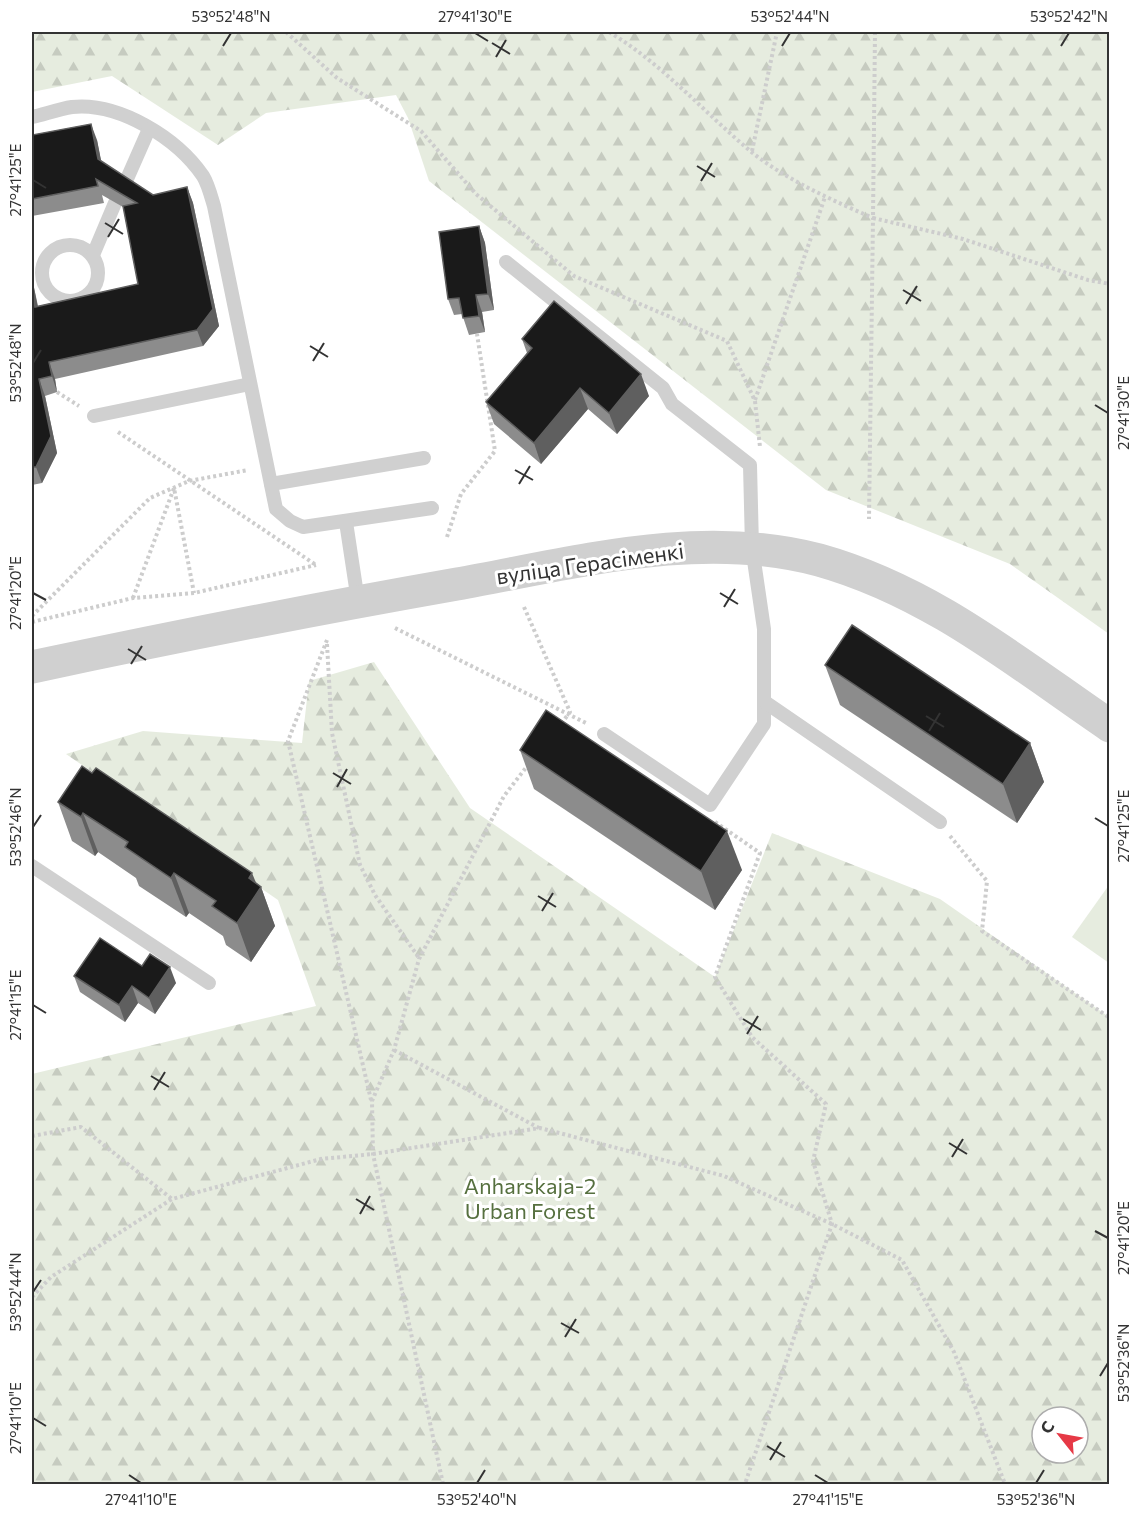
<svg xmlns="http://www.w3.org/2000/svg" width="1141" height="1516" viewBox="0 0 1141 1516" font-family="Commissioner,sans-serif">
	<style>
		.green { fill: #e6ecdf }
		.forest { fill: url(#forest-firs); fill-rule: evenodd }
		.lines { fill: none; stroke-linecap: round; stroke-linejoin: round }
		.path { stroke: #cdcdcd; stroke-width: 4; stroke-dasharray: 3 3; stroke-linecap: butt }
		.service { stroke: #d0d0d0; stroke-width: 14 }
		.tertiary { stroke: #d0d0d0; stroke-width: 33 }
		.wall { fill: #8c8c8c }
		.shaded-wall { fill: #5f5f5f }
		.building { fill: #1a1a1a; stroke: #5f5f5f; stroke-width: 1.5 }
		.ticks { fill: none; stroke: #333; stroke-width: 2 }
		.labels { text-anchor: middle; dominant-baseline: central; stroke-width: 6; stroke-linejoin: round; paint-order: stroke }
		.street-label { font-size: 22px; fill: #333; stroke: #fff }
		.park-label { font-size: 22px; fill: #56703f; stroke: #fff }
		.neatline { fill: none; stroke: #333; stroke-width: 2 }
		.ticks-label { font-size: 15px; text-anchor: middle; fill: #333 }
	</style>
	<defs>
		<pattern id="forest-firs" width="22" height="20" patternUnits="userSpaceOnUse" patternTransform="scale(1.5)"><rect width="22" height="20" fill="#e6ecdf"/><path d="M5 1l3.5 6h-7zM16 11l3.5 6h-7z" fill="#c6cbc0"/></pattern>
	</defs>
	<rect width="100%" height="100%" fill="#fff"/>
	<!-- green -->
	<path class="green" d="M1109 885V963L1072 937Z"/>
	<!-- forest -->
	<g class="forest">
		<path d="M32 32H1109V634L1010 564 826 490 429 181 408 118 396 95 266 113 218 145 112 76 32 92Z"/>
		<path d="M374 662 470 808 715 977 772 833 940 899 1109 1017V1484H32V1074L316 1006 278 900 66 754 143 731 302 743 309 681ZM1042 1417H1078V1453H1042Z"/>
	</g>
	<g class="lines">
		<!-- path -->
		<g class="path">
			<path d="M286 32 337 78 421 131 476 194 574 276 727 341 755 401 760 447"/>
			<path d="M609 32C661 63 702 110 749 150 784 179 832 200 873 218L869 519"/>
			<path d="M875 32 873 218 963 239 1088 280 1110 284"/>
			<path d="M752 151 777 32"/>
			<path d="M57 392 79 406"/>
			<path d="M755 400 825 197"/>
			<path d="M118 432 316 565"/>
			<path d="M447 537 461 494 495 451 477 334"/>
			<path d="M133 598 174 488 194 593"/>
			<path d="M524 607 570 712 561 724"/>
			<path d="M32 616 150 498 189 481 248 470"/>
			<path d="M32 622 133 598 194 593 316 565"/>
			<path d="M395 628 588 724"/>
			<path d="M327 640 288 741 371 1100"/>
			<path d="M327 644 332 733 360 865 375 895 419 958"/>
			<path d="M715 822 760 853 715 977 752 1037 826 1104 813 1161 832 1224 745 1484"/>
			<path d="M950 836 987 881 982 931 1110 1018"/>
			<path d="M394 1050 539 1128"/>
			<path d="M32 1136 81 1127 172 1199"/>
			<path d="M32 1297 51 1277 172 1199 321 1159 373 1154 540 1128 724 1176 832 1224 902 1260 954 1352 1005 1484"/>
			<path d="M443 1484 373 1154 372 1101 394 1050 419 959 504 796 528 765"/>
		</g>
		<!-- service -->
		<g class="service">
			<path d="M32 117C45 114 59 109 72 107 119 102 177 138 203 176 208 184 211 196 214 206L276 509 290 521 303 527 432 508"/>
			<path d="M123 188 149 129"/>
			<circle cx="70" cy="273" r="28"/>
			<path d="M93 255 115 203"/>
			<path d="M506 262 663 388 672 404 750 465 752 547 764 629V724L710 805 604 734"/>
			<path d="M94 416 250 384"/>
			<path d="M271 484 424 458"/>
			<path d="M346 522 358 601"/>
			<path d="M765 702 940 822"/>
			<path d="M32 866 209 983"/>
		</g>
		<!-- tertiary -->
		<path class="tertiary" d="M32 667C173 637 315 609 457 584 575 563 700 528 819 560 930 591 1016 662 1110 726"/>
	</g>
	<!-- wall -->
	<g class="wall">
		<path d="M32 135 97 140 101 161 153 195 187 187 193 203 219 326 203 346 55 379 57 392 45 396 57 453 42 483 32 485V278L38 306 138 284 123 207 102 195 104 203 32 216Z"/>
		<path d="M479 226 485 243 494 310 482 312 485 332 469 335 462 314 454 315 448 299Z"/>
		<path d="M522 339 649 396 617 434 588 409 541 464 494 424 486 402 527 353Z"/>
		<path d="M825 665 1030 743 1044 782 1017 823 840 705Z"/>
		<path d="M520 750 742 870 715 910 534 789Z"/>
		<path d="M58 802 256 883 261 887 275 926 251 962 226 945 223 936 189 913 186 917 139 886 136 878 98 852 95 856 72 841Z"/>
		<path d="M142 966 176 983 155 1014 138 1003 125 1022 80 992 74 976Z"/>
	</g>
	<!-- shaded-wall -->
	<g class="shaded-wall">
		<path d="M91 124 97 140 104 175 98 159Z"/>
		<path d="M187 187 193 203 219 326 203 346 197 330Z"/>
		<path d="M479 226 485 243 494 310 488 294Z"/>
		<path d="M32 278 41 323 35 307 32 290Z"/>
		<path d="M476 295 482 312 485 332 479 316Z"/>
		<path d="M49 362 55 379 57 392 52 376Z"/>
		<path d="M641 374 649 396 617 434 609 413Z"/>
		<path d="M39 379 45 396 57 453 42 483 36 467Z"/>
		<path d="M580 388 588 409 541 464 534 443Z"/>
		<path d="M1030 743 1044 782 1017 823 1003 784Z"/>
		<path d="M83 813 98 852 95 856 81 817Z"/>
		<path d="M727 831 742 870 715 910 701 871Z"/>
		<path d="M174 873 189 913 186 917 171 878Z"/>
		<path d="M252 873 259 890 261 887 275 926 251 962 237 923 249 878Z"/>
		<path d="M170 967 176 983 155 1014 149 998Z"/>
		<path d="M132 986 138 1003 125 1022 119 1005Z"/>
	</g>
	<!-- building -->
	<g class="building">
		<path d="M91 124 98 159 153 195 187 187 213 309 197 330 49 362 52 376 39 379 51 436 36 467H32V290L35 307 138 284 123 206 137 203 96 179 98 186 32 199V135Z"/>
		<path d="M479 226 488 294 476 295 479 316 463 318 459 298 448 299 439 232Z"/>
		<path d="M554 301 641 374 609 413 580 388 534 443 486 402 532 348 522 339Z"/>
		<path d="M852 625 1030 743 1003 784 825 665Z"/>
		<path d="M546 710 727 831 701 871 520 750Z"/>
		<path d="M82 766 92 773 96 768 252 873 249 878 261 887 237 923 212 906 216 901 174 873 171 878 125 847 128 842 83 813 81 817 58 802Z"/>
		<path d="M100 938 142 966 150 954 170 967 149 998 132 986 119 1005 74 976Z"/>
	</g>
	<!-- ticks -->
	<path class="ticks" d="M475 33 488 41M492 43 510 54M223 46 231 33M782 46 790 33M1061 46 1069 33M496 57 506 40M697 166 715 177M33 180 46 188M701 181 712 163M105 223 123 234M108 237 119 219M903 290 921 301M906 304 917 286M310 346 328 357M313 361 324 343M33 363 41 350M1095 405 1108 413M515 470 533 480M519 484 530 466M33 593 46 600M720 593 738 604M724 607 735 589M128 649 146 660M131 664 142 646M926 716 944 727M929 731 940 713M333 773 351 784M337 787 347 769M1095 818 1108 826M33 827 41 815M538 896 556 907M542 911 553 893M33 1005 46 1013M743 1019 761 1030M747 1034 758 1016M151 1076 169 1087M154 1090 165 1072M949 1143 967 1154M952 1157 963 1139M356 1199 374 1210M360 1214 370 1196M1095 1231 1108 1238M33 1292 41 1280M561 1323 579 1333M565 1337 576 1319M1100 1376 1108 1363M33 1418 46 1426M767 1446 785 1457M770 1460 781 1442M129 1475 141 1483M815 1475 828 1483M477 1483 485 1470M1036 1483 1044 1470"/>
	<g class="labels">
		<!-- street labels -->
		<g class="street-label">
			<text transform="translate(590 563) rotate(-8)">вуліца Герасіменкі</text>
		</g>
		<!-- park labels -->
		<g class="park-label">
			<text x="530" y="1185">Anharskaja-2<tspan x="530" dy="25">Urban Forest</tspan></text>
		</g>
	</g>
	<!-- border -->
	<rect width="1141" height="1516" fill="none" stroke="#ffffff" stroke-width="66"/>
	<!-- north arrow -->
	<g transform="translate(1060 1435) rotate(301)"><circle r="28" fill="#ffffff" stroke="#adadad" stroke-width="1.5"/>
	<path d="M0-4.5L10 22L0 15L-10 22Z" fill="#e63946"/>
	<text y="-9" font-size="16" font-weight="bold" text-anchor="middle" fill="#333333">С</text>
	</g>
	<rect x="33" y="33" width="1075" height="1450" class="neatline"/>
	<g class="ticks-label">
		<text x="231" y="22">53°52'48"N</text>
		<text x="475" y="22">27°41'30"E</text>
		<text x="790" y="22">53°52'44"N</text>
		<text x="1069" y="22">53°52'42"N</text>
		<text transform="translate(16 180) rotate(-90)" y="5">27°41'25"E</text>
		<text transform="translate(16 363) rotate(-90)" y="5">53°52'48"N</text>
		<text transform="translate(1124 413) rotate(-90)" y="5">27°41'30"E</text>
		<text transform="translate(16 593) rotate(-90)" y="5">27°41'20"E</text>
		<text transform="translate(1124 826) rotate(-90)" y="5">27°41'25"E</text>
		<text transform="translate(16 827) rotate(-90)" y="5">53°52'46"N</text>
		<text transform="translate(16 1005) rotate(-90)" y="5">27°41'15"E</text>
		<text transform="translate(1124 1238) rotate(-90)" y="5">27°41'20"E</text>
		<text transform="translate(16 1292) rotate(-90)" y="5">53°52'44"N</text>
		<text transform="translate(1124 1363) rotate(-90)" y="5">53°52'36"N</text>
		<text transform="translate(16 1418) rotate(-90)" y="5">27°41'10"E</text>
		<text x="141" y="1505">27°41'10"E</text>
		<text x="477" y="1505">53°52'40"N</text>
		<text x="828" y="1505">27°41'15"E</text>
		<text x="1036" y="1505">53°52'36"N</text>
	</g>
</svg>
